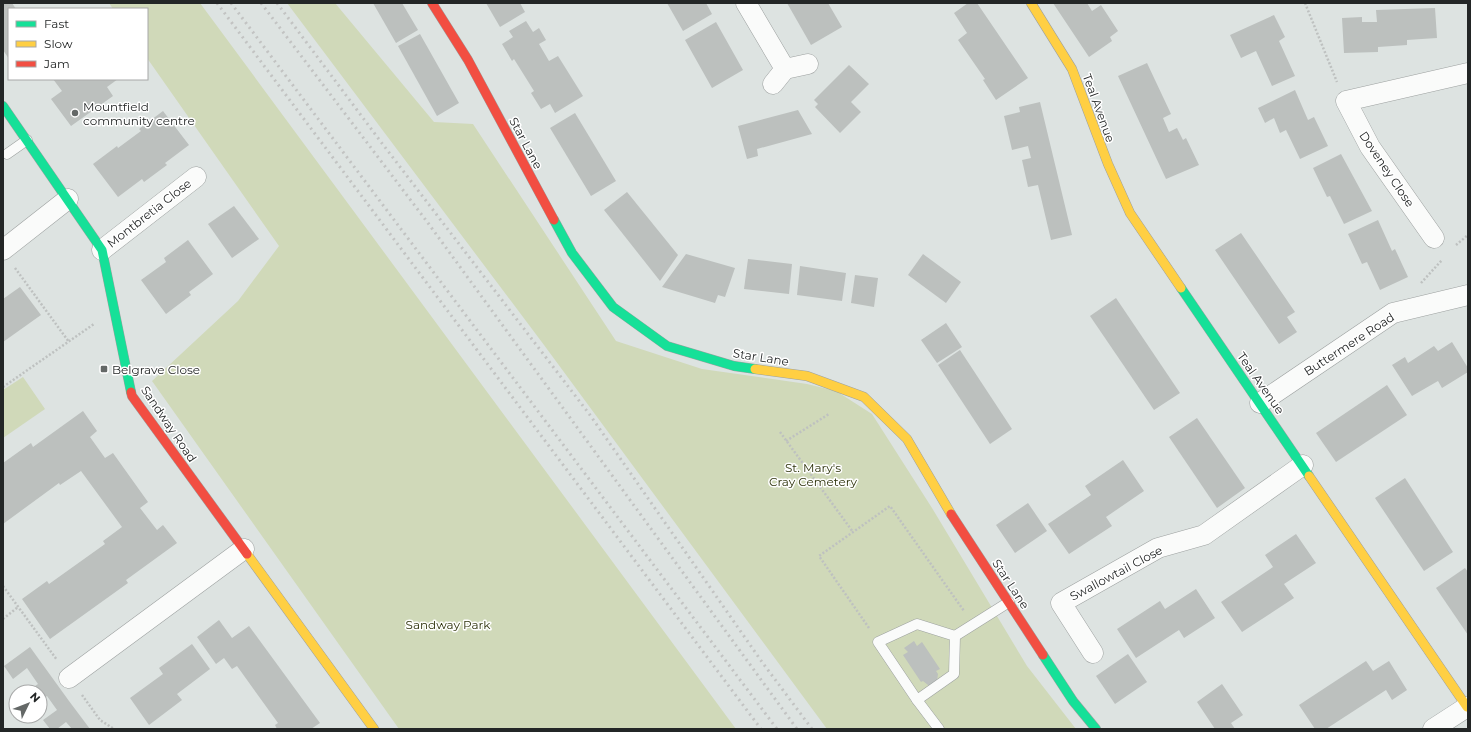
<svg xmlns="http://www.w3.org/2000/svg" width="1471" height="732" viewBox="0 0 1471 732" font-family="Montserrat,sans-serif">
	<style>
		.green { fill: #d0d9b9 }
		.building { fill: #bcc0be }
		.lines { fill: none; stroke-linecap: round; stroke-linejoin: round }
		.lane-casing { stroke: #9da1a0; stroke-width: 11 }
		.street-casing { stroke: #9da1a0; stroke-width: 21 }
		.fast-casing { stroke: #9da1a0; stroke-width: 10 }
		.slow-casing { stroke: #9da1a0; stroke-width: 10 }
		.jam-casing { stroke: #9da1a0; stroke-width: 10 }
		.path { stroke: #bec1c0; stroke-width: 2.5; stroke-dasharray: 2 2; stroke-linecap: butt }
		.lane { stroke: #fafbfa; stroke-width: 10 }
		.street { stroke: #fafbfa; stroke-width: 20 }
		.fast { stroke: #16e098; stroke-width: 9 }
		.slow { stroke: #ffcf43; stroke-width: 9 }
		.jam { stroke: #f24e42; stroke-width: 9 }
		.rail { stroke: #c2c3c2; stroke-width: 3; stroke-dasharray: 2 4; stroke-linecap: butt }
		.poi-dot { fill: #646867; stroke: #fff; stroke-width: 1.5 }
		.labels { text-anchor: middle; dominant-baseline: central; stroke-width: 3; stroke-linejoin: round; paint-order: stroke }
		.poi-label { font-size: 12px; fill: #232626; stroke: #fff; text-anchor: start }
		.street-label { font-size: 12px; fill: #232626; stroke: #fff }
		.park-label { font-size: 12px; fill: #2d320a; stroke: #fff }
	</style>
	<rect width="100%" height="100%" fill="#dde3e1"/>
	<!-- green -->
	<g class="green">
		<path d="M109 3H200L736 729H399L152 381 238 301 279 246 147 58V9H113Z"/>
		<path d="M287 3H335L434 122 473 124 616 341 702 369 807 384 836 391 872 414 932 508 1027 666 1076 729H827L544 345Z"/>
		<path d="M23 377 45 409 3 438V390Z"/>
	</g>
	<!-- building -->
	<g class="building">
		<path d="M3 3H12L16 9H9V59L3 50Z"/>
		<path d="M373 3H402L418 30 396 43Z"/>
		<path d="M486 3H520L525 12 500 27Z"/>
		<path d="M667 3H706L712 14 683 31Z"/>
		<path d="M787 3H828L842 27 811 45Z"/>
		<path d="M968 3H977L1028 78 996 100 983 80 985 79 958 40 967 33 954 13Z"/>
		<path d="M1053 3H1087L1092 11 1101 5 1118 31 1110 37 1112 41 1089 57Z"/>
		<path d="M1435 8 1437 38 1407 40V45L1378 47V52L1344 53 1342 18 1362 17V22H1377L1376 10Z"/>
		<path d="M1274 15 1285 37 1279 41 1295 76 1272 86 1256 51 1241 58 1230 35Z"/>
		<path d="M526 21 533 32 539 28 546 40 539 44 549 61 558 56 583 96 555 113 550 104 541 109 531 93 534 91 514 59 512 61 502 44 513 37 509 31Z"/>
		<path d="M716 22 743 70 712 88 685 40Z"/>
		<path d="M420 34 459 103 437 116 398 46Z"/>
		<path d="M1147 63 1171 114 1163 118 1169 132 1177 128 1183 140 1186 138 1199 165 1166 179 1118 76Z"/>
		<path d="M849 65 869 84 851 102 861 112 840 133 815 107 818 104 814 100Z"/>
		<path d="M53 79H118L107 87 113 96 71 126 51 99 62 91Z"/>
		<path d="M1295 90 1308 120 1314 117 1328 146 1300 159 1286 130 1280 133 1274 118 1265 123 1258 108Z"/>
		<path d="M1040 102 1072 235 1051 240 1038 185 1028 187 1022 160 1031 158 1028 146 1012 150 1004 116 1020 112 1019 107Z"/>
		<path d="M798 110 812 134 757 149 758 156 747 159 738 126Z"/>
		<path d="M163 111 189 145 165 163 167 165 144 182 142 179 118 197 93 164 117 146 118 148 141 131 139 129Z"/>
		<path d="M575 113 616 181 591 196 550 128Z"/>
		<path d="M1341 154 1372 211 1344 224 1330 196 1327 197 1313 168Z"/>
		<path d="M627 192 678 255 660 281 604 210Z"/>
		<path d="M234 206 259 239 232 258 208 224Z"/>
		<path d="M1378 220 1392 251 1395 249 1408 277 1380 290 1367 262 1362 264 1348 234Z"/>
		<path d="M1241 233 1295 312 1287 317 1297 332 1279 344 1215 250Z"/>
		<path d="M188 240 213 274 189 292 191 295 166 314 141 280 166 262 164 258Z"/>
		<path d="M686 254 735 268 725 297 718 295 715 303 662 287Z"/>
		<path d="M923 254 961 282 946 303 908 275Z"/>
		<path d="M748 259 792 264 789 294 744 289Z"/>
		<path d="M800 266 846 273 842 301 797 295Z"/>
		<path d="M855 275 878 278 874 307 851 303Z"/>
		<path d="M20 287 41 315 3 342V299Z"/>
		<path d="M1116 298 1180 393 1154 410 1090 316Z"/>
		<path d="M946 323 962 347 937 363 921 340Z"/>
		<path d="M1452 342 1468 368V372L1442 388 1438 381 1412 396 1392 365 1405 357 1408 363 1434 346 1438 351Z"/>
		<path d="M960 350 1012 429 990 444 938 365Z"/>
		<path d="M1387 385 1407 415 1336 462 1316 433Z"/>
		<path d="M83 411 97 431 90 437 105 458 113 453 148 502 140 508 157 530 163 525 177 543 126 580 128 583 50 639 22 599 47 581 49 584 105 544 103 541 122 527 81 471 60 485 59 483 3 524V463L31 443 33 447Z"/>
		<path d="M1197 418 1245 488 1217 508 1169 437Z"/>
		<path d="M1123 460 1144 491 1106 517 1112 526 1069 554 1048 524 1091 495 1085 486Z"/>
		<path d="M1405 478 1453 552 1424 571 1375 498Z"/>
		<path d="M1028 503 1047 531 1015 553 996 525Z"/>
		<path d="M1296 534 1316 563 1284 584 1294 598 1242 632 1221 602 1273 567 1265 555Z"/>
		<path d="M1465 568 1468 572V635L1436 588Z"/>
		<path d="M1196 589 1215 618 1184 638 1179 630 1136 658 1117 629 1160 601 1165 609Z"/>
		<path d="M219 620 232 638 249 626 320 723 311 729H277L275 725 278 723 237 666 232 669 224 658 216 664 197 637Z"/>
		<path d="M914 641 917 646 922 642 940 669 936 671 938 674 937 681 932 685H928L923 681 921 682 903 655 908 652 904 648Z"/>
		<path d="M192 644 210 669 177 694 182 700 149 725 130 698 163 674 159 668Z"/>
		<path d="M30 647 69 701 90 729H72L66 722 57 729H50L43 720 57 710 47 696 40 701V692H26L38 684 27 668 13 679 4 666Z"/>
		<path d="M1128 654 1147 682 1115 704 1096 676Z"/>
		<path d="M1366 661 1373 671 1389 661 1407 690 1392 700 1386 690 1326 729H1315L1299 705Z"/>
		<path d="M1222 684 1243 715 1231 723 1235 729H1215L1197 702Z"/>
	</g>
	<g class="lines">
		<defs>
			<g id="lane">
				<path d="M7 154 27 140"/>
				<path d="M917 624 955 636 954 674 917 700 878 642Z"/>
				<path d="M955 636 1009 602"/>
				<path d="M917 700 939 729"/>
			</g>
			<g id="street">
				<path d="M746 3 785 69"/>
				<path d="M773 84 785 69 808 64"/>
				<path d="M1434 238 1370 147 1346 101 1468 73"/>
				<path d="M3 250 68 199"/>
				<path d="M102 250 196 177"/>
				<path d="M1260 403 1393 313 1468 295"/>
				<path d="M1093 653 1061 603 1158 548 1204 535 1303 465"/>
				<path d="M69 678 244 549"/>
				<path d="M1433 729 1467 707"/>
			</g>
			<g id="fast">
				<path d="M3 106 102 250 131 392"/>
				<path d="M554 220 572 253 613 307 667 346 734 366 755 369"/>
				<path d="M1181 288 1309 476"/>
				<path d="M1043 655 1073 701 1096 729"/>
			</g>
			<g id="slow">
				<path d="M1031 3 1072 69 1108 164 1130 213 1181 288"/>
				<path d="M755 369 807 376 864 397 907 439 951 514"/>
				<path d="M1309 476 1467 707 1468 706"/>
				<path d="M247 554 374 729"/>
			</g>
			<g id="jam">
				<path d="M432 3 468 60 554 220"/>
				<path d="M131 392 132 396 247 554"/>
				<path d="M951 514 1043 655"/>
			</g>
		</defs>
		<!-- lane casing -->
		<use href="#lane" class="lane-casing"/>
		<!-- street casing -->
		<use href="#street" class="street-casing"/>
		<!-- fast casing -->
		<use href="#fast" class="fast-casing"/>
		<!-- slow casing -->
		<use href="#slow" class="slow-casing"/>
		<!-- jam casing -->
		<use href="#jam" class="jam-casing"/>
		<!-- path -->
		<g class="path">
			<path d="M1305 3 1337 82"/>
			<path d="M1456 245 1468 235"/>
			<path d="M15 268 69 342"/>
			<path d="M1421 283 1442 260"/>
			<path d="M3 387 94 324"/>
			<path d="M780 432 853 532"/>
			<path d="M786 441 829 414"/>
			<path d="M3 586 57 660"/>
			<path d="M3 619 18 607"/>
			<path d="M869 628 819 556 890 506 964 611"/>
			<path d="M82 695 100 720 114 729"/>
		</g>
		<!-- lane -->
		<use href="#lane" class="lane"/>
		<!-- street -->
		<use href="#street" class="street"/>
		<!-- fast -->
		<use href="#fast" class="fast"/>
		<!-- slow -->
		<use href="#slow" class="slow"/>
		<!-- jam -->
		<use href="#jam" class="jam"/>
		<!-- rail -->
		<g class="rail">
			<path d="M217 3 761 729"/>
			<path d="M231 3 777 729"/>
			<path d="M261 3 428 223 797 729"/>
			<path d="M277 3 381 142 590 415 762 662 812 729"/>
		</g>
	</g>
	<!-- markers -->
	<g class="poi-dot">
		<circle cx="75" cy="113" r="4"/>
		<rect x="100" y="365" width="8" height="8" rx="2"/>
	</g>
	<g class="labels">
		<!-- poi labels -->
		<g class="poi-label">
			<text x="83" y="106">Mountfield<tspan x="83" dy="14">community centre</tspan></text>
			<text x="112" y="369">Belgrave Close</text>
		</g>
		<!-- street labels -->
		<g class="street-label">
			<text transform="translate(1099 108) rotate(70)">Teal Avenue</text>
			<text transform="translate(526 143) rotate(62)">Star Lane</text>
			<text transform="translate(1387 169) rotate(56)">Doveney Close</text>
			<text transform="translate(149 213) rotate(-38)">Montbretia Close</text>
			<text transform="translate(1349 344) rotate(-33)">Buttermere Road</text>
			<text transform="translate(761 357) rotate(9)">Star Lane</text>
			<text transform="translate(1261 383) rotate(55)">Teal Avenue</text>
			<text transform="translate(169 424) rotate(56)">Sandway Road</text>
			<text transform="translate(1116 573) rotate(-28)">Swallowtail Close</text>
			<text transform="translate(1011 584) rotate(57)">Star Lane</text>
		</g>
		<!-- park labels -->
		<g class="park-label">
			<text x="813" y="467">St. Mary's<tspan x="813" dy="14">Cray Cemetery</tspan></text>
			<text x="448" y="624">Sandway Park</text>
		</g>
	</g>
	<!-- border -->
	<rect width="1471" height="732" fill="none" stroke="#232626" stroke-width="8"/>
	<!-- legend -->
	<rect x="8" y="8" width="140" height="72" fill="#ffffff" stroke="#a7a8a8"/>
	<rect x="16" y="21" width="20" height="6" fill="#16e098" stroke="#a7a8a8"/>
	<text x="44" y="28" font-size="12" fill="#232626">Fast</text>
	<rect x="16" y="41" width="20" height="6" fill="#ffcf43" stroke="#a7a8a8"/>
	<text x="44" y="48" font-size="12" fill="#232626">Slow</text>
	<rect x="16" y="61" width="20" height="6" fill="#f24e42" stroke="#a7a8a8"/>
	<text x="44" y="68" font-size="12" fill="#232626">Jam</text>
	<!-- north arrow -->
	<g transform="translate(28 704) rotate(47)"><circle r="19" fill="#ffffff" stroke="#a7a8a8"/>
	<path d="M0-3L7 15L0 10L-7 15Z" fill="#646867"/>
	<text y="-6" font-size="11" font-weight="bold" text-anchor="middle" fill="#232626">N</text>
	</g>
</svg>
